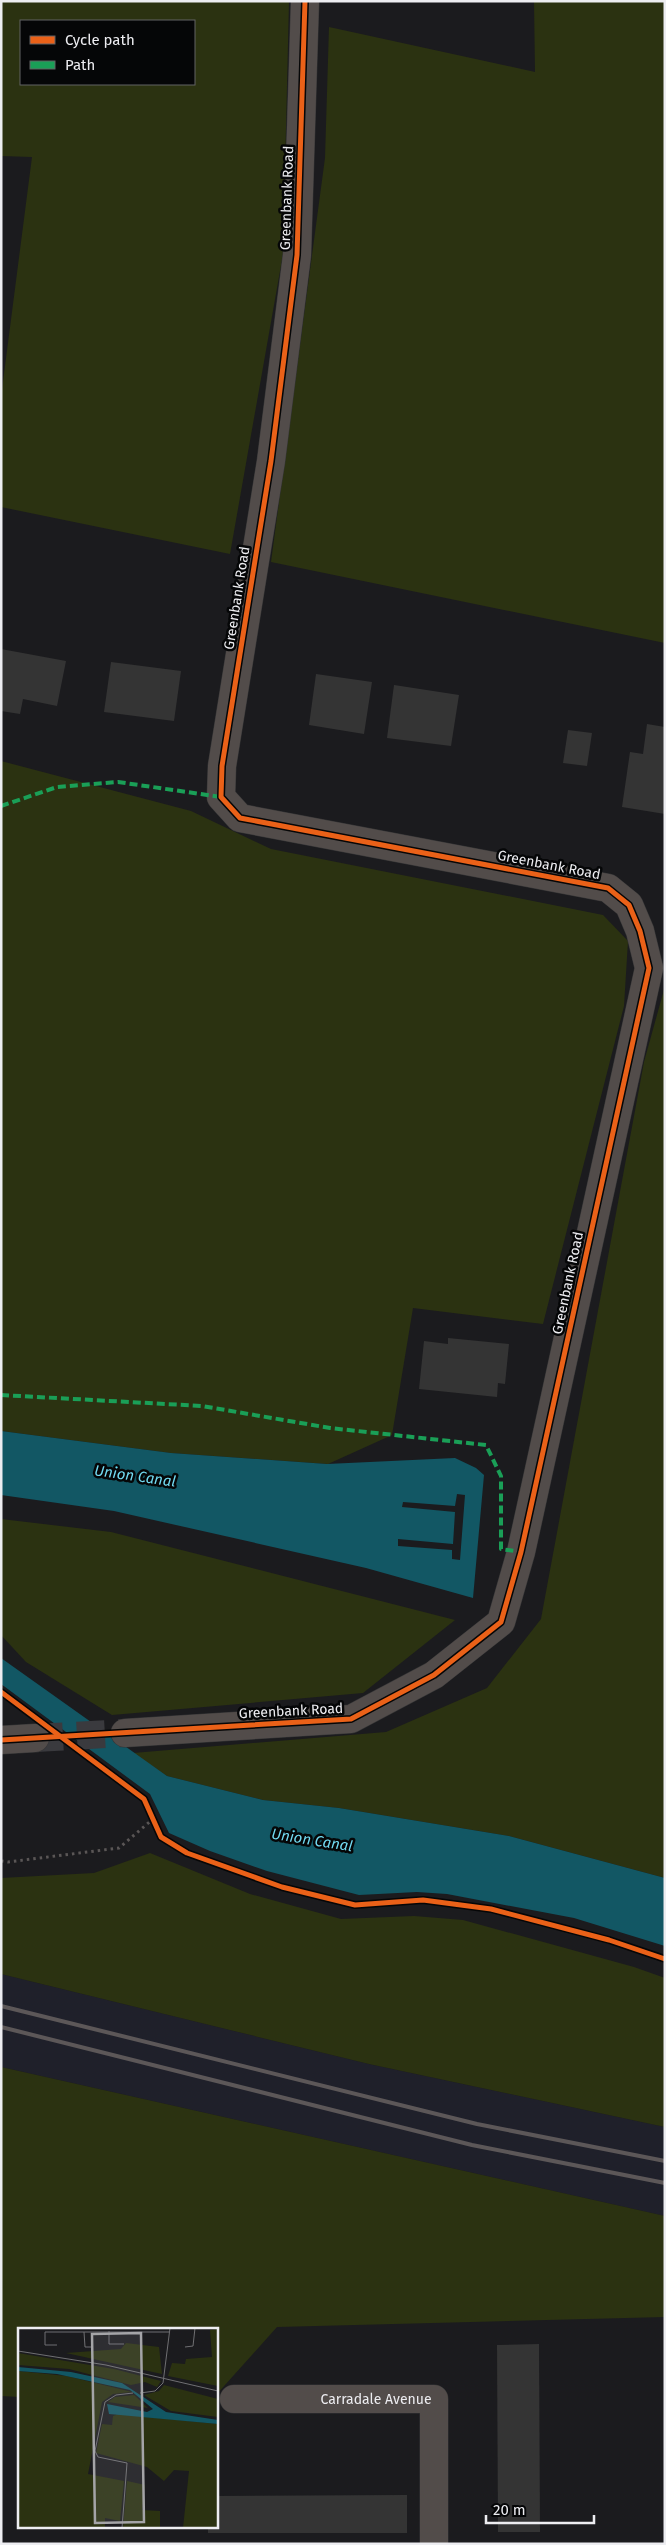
<svg xmlns="http://www.w3.org/2000/svg" width="666" height="2545" viewBox="0 0 666 2545" font-family="'Fira Sans',sans-serif">
	<style>
		.built { fill: #1f202a }
		.green { fill: #2b3211; fill-rule: evenodd }
		.water { fill: #125764 }
		.pier { fill: #1b1b1e }
		.building { fill: #343434 }
		.lines { fill: none; stroke-linecap: round; stroke-linejoin: round }
		.minor-tunnel { stroke: #3a3a3e; stroke-width: 28; stroke-dasharray: 28 14; stroke-linecap: butt }
		.minor-casing { stroke: #353536; stroke-width: 29 }
		.path { stroke: #5a5656; stroke-width: 3; stroke-dasharray: 2.5 4; stroke-linecap: butt }
		.minor { stroke: #524c4a; stroke-width: 28 }
		.rail { stroke: #5c5758; stroke-width: 4 }
		.quiet { stroke: #1a9f57; stroke-width: 4; stroke-dasharray: 8 4; stroke-linecap: butt }
		.cycleway-casing { stroke: #050607; stroke-width: 8 }
		.cycleway { stroke: #ea6118; stroke-width: 5 }
		.labels { text-anchor: middle; dominant-baseline: central; stroke-width: 5; stroke-linejoin: round; paint-order: stroke }
		.street-label { font-size: 14px; fill: #ededf1; stroke: #050607 }
		.water-label { font-size: 15px; font-style: italic; fill: #72dbf2; stroke: #050607 }
		.inset-road { fill: none; stroke: #6f6f72; stroke-width: 1 }
		.view { fill: #a4a4a7; fill-opacity: 0.15; stroke: #a4a4a7; stroke-width: 2.5 }
		.inset-edge { fill: none; stroke: #ededf1; stroke-width: 2.5 }
	</style>
	<rect width="100%" height="100%" fill="#1b1b1e"/>
	<!-- built -->
	<path class="built" d="M1 1974 369 2064 665 2127V2216L1 2067Z"/>
	<!-- green -->
	<g class="green">
		<path d="M1 1H289L283 254 230 554 1 507V397L32 157 1 156ZM194 21V84H21V21Z"/>
		<path d="M534 1H665V643L271 562 325 158 329 27 535 72Z"/>
		<path d="M1 761 191 811 271 849 603 915 628 941 624 1006 543 1324 413 1308 392 1435 328 1464 171 1453 1 1431Z"/>
		<path d="M665 986V1878L509 1836 339 1808 263 1800 167 1776 133 1753 386 1732 487 1688 541 1619 644 1062Z"/>
		<path d="M1 1519 111 1532 455 1620 363 1693 112 1715 26 1662 1 1635Z"/>
		<path d="M150 1853 250 1894 341 1919 414 1916 463 1920 634 1967 665 1978V2127L369 2064 1 1974V1878L94 1873Z"/>
		<path d="M1 2067 665 2216V2317L277 2327 216 2395V2329H19V2397L1 2396Z"/>
	</g>
	<!-- water -->
	<g class="water">
		<path d="M1 1431 171 1453 327 1464 455 1458 476 1468 484 1475 473 1598 366 1568 114 1511 1 1495Z"/>
		<path d="M1 1658 167 1776 263 1800 339 1808 509 1836 665 1878V1946L574 1918 447 1894 417 1892 359 1895 267 1871 210 1851 169 1833 150 1794 1 1684Z"/>
	</g>
	<!-- pier -->
	<path class="pier" d="M457 1494 465 1495 460 1560 452 1559V1550L398 1546V1539L453 1544 455 1512 402 1507 403 1502 455 1506Z"/>
	<!-- building -->
	<g class="building">
		<path d="M1 649 66 661 57 706 23 699 20 714 1 711Z"/>
		<path d="M111 662 181 671 174 721 104 712Z"/>
		<path d="M316 674 372 682 364 734 309 725Z"/>
		<path d="M394 685 459 695 451 746 387 738Z"/>
		<path d="M647 724 665 727V814L622 807 630 752 643 754Z"/>
		<path d="M568 730 592 733 587 766 563 763Z"/>
		<path d="M448 1338 509 1344 505 1384 498 1383 497 1397 419 1389 424 1341 448 1344Z"/>
		<path d="M539 2344 540 2532H498L497 2345Z"/>
		<path d="M407 2495V2533H208V2526H216V2496Z"/>
	</g>
	<g class="lines">
		<!-- minor-tunnel -->
		<path class="minor-tunnel" d="M35 1738 125 1733"/>
		<defs>
			<g id="minor">
				<path d="M125 1733 351 1719 434 1675 501 1622 521 1552 649 968 640 931 629 905 608 888 240 818 221 797 222 766 271 461 297 255 305 1"/>
				<path d="M1 1740 35 1738"/>
				<path id="s1" d="M234 2399H434V2544"/>
			</g>
		</defs>
		<!-- minor casing -->
		<use href="#minor" class="minor-casing"/>
		<!-- path -->
		<path class="path" d="M1 1861 8 1862 119 1848 153 1819"/>
		<!-- minor -->
		<use href="#minor" class="minor"/>
		<!-- rail -->
		<g class="rail">
			<path d="M1 2006 477 2124 665 2161"/>
			<path d="M1 2027 472 2145 665 2183"/>
		</g>
		<!-- quiet -->
		<g class="quiet">
			<path d="M1 806 57 787 118 782 221 797"/>
			<path d="M1 1395 202 1406 330 1428 486 1445 501 1476V1549L521 1552"/>
		</g>
		<defs>
			<g id="cycleway">
				<path d="M1 1692 144 1799 161 1837 187 1853 282 1887 355 1905 423 1900 491 1909 609 1940 665 1959"/>
				<path d="M1 1740 351 1719 434 1675 501 1622 521 1552 649 968 640 931 629 905 608 888 240 818 221 797 222 766 271 461 297 255 305 1"/>
			</g>
		</defs>
		<!-- cycleway casing -->
		<use href="#cycleway" class="cycleway-casing"/>
		<!-- cycleway -->
		<use href="#cycleway" class="cycleway"/>
	</g>
	<g class="labels">
		<!-- street labels -->
		<g class="street-label">
			<text transform="translate(287 198) rotate(-88)">Greenbank Road</text>
			<text transform="translate(237 598) rotate(-81)">Greenbank Road</text>
			<text transform="translate(549 865) rotate(11)">Greenbank Road</text>
			<text transform="translate(568 1283) rotate(-78)">Greenbank Road</text>
			<text transform="translate(291 1711) rotate(-3)">Greenbank Road</text>
			<text stroke="none"><textPath href="#s1" startOffset="142">Carradale Avenue</textPath></text>
		</g>
		<!-- water labels -->
		<g class="water-label">
			<text transform="translate(135 1476) rotate(8)">Union Canal</text>
			<text transform="translate(312 1840) rotate(9)">Union Canal</text>
		</g>
	</g>
	<!-- overview -->
	<g transform="translate(18 2328)">
		<rect width="200" height="200" fill="#1b1b1e"/>
		<path d="M200 1V58L150 48 154 35 167 36 168 31 194 29 192 2ZM108 15 141 19 144 46 48 25 103 21ZM0 25 96 41 143 53 139 59 127 54 113 57 51 41 0 37ZM0 43 49 48 114 64 95 66 84 74 70 146 106 153 102 193 87 190V200H0ZM146 57 200 71V89L153 83 126 67 141 63ZM116 67 130 80 90 74 97 69ZM100 86 200 96V200H165L171 143 156 142 146 153 129 139 78 125 84 96 94 97 95 88ZM109 153 127 157 124 182 142 183V200H105Z" fill="#2b3211"/>
		<path d="M0 39 53 44 104 55 148 84 200 92V96L91 86 89 76 129 84 135 81 112 62 39 46 0 43Z" fill="#125764"/>
		<path class="inset-road" d="M91 3V16H106M66 4 67 19H73M39 17H27V4H152M167 19 175 18 177 0M0 23 88 37 200 63M122 65 137 63 145 55 152 0M104 200 109 135 80 129 77 123 87 74 98 67 115 65"/>
		<path class="view" d="M123 5 126 194 77 195 74 6Z"/>
		<rect width="200" height="200" class="inset-edge"/>
	</g>
	<!-- border -->
	<rect width="666" height="2545" fill="none" stroke="#ededf1" stroke-width="5"/>
	<!-- legend -->
	<rect x="20" y="20" width="175" height="65" fill="#050607" stroke="#626265"/>
	<rect x="30" y="36" width="25" height="8" fill="#ea6118" stroke="#626265"/>
	<text x="65" y="45" font-size="15" fill="#ededf1">Cycle path</text>
	<rect x="30" y="61" width="25" height="8" fill="#1a9f57" stroke="#626265"/>
	<text x="65" y="70" font-size="15" fill="#ededf1">Path</text>
	<!-- scale -->
	<path d="M486 2515v8h108v-8" fill="none" stroke="#ededf1" stroke-width="2.5"/>
	<text x="493" y="2515" font-size="15" fill="#ededf1" stroke="#050607" stroke-width="4" paint-order="stroke">20 m</text>
</svg>
